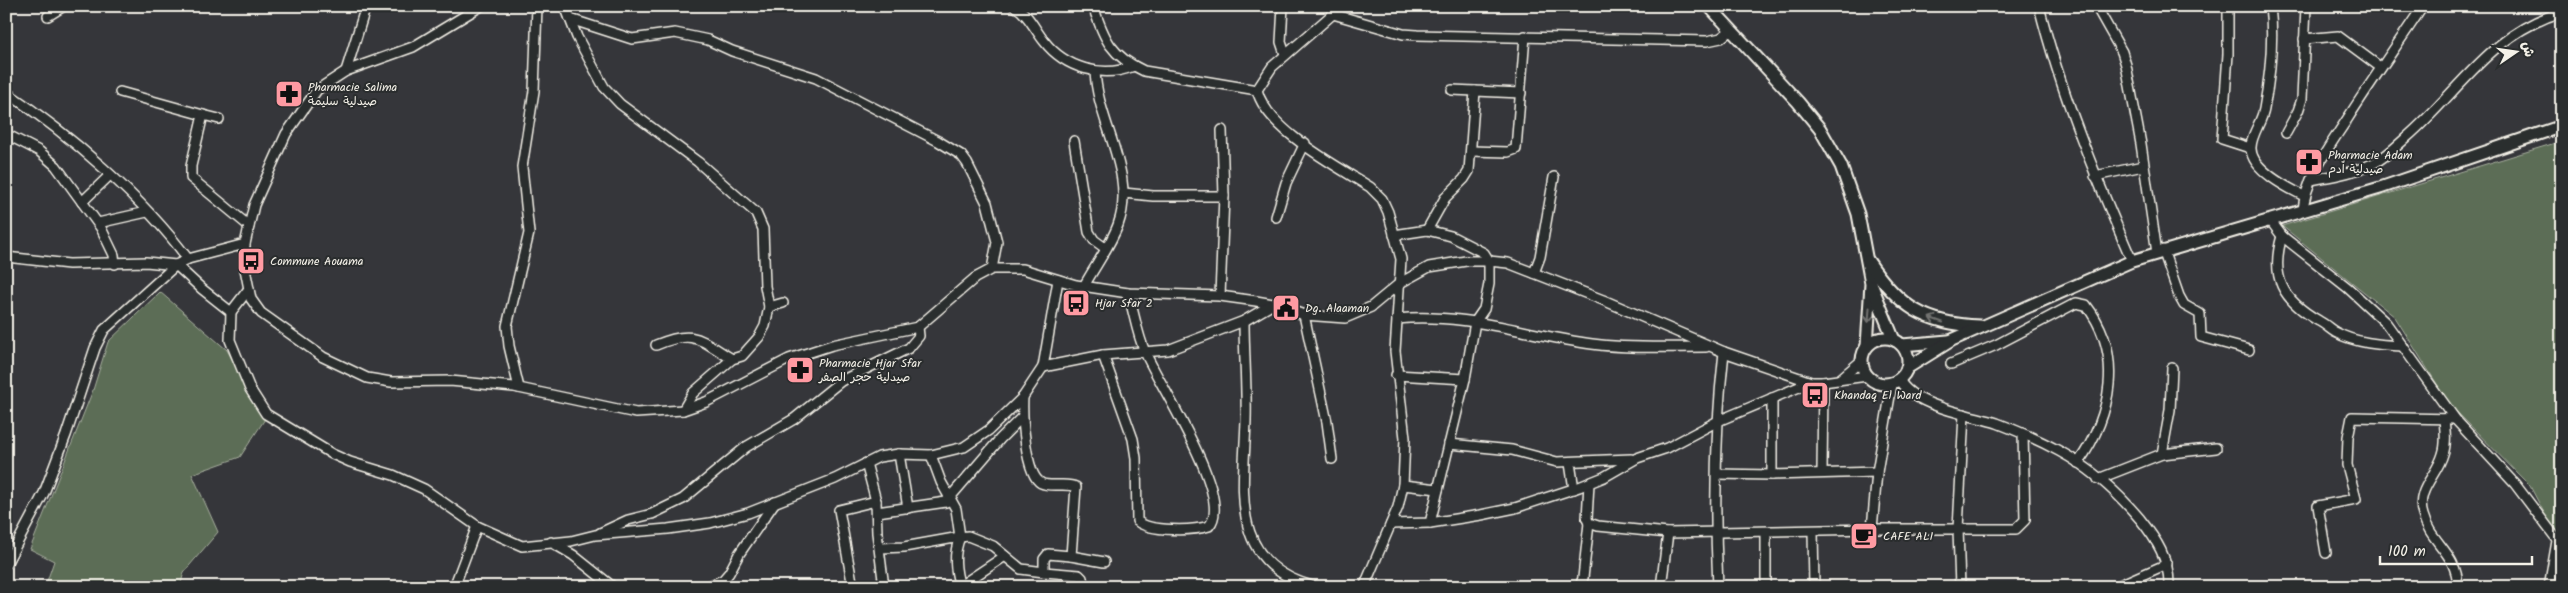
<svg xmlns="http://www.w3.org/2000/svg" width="2568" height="593" viewBox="0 0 2568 593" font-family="Kalam,'Playpen Sans Arabic',sans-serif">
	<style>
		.green { fill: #5c6d56; stroke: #a8af9f }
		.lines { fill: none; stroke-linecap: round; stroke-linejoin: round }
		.minor-casing { stroke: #f4f1e8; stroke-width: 12 }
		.tertiary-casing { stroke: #f4f1e8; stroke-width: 15 }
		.minor { stroke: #2a2d2e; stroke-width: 9 }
		.tertiary { stroke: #2a2d2e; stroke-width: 11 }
		.oneway { stroke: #71726f }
		.labels { text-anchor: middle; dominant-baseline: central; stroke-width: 4; stroke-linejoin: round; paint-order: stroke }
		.poi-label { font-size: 12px; fill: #f4f1e8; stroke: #2a2d2e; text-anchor: start }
	</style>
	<rect width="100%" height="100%" fill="#35363a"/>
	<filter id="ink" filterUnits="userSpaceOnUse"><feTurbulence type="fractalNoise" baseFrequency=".02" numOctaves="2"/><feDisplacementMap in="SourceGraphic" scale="10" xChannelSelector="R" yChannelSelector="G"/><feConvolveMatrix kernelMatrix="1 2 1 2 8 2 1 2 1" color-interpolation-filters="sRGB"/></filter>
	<g filter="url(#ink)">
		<!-- green -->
		<g class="green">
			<path d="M2562 141V537L2551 526 2530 486 2450 405 2395 317 2282 226Z"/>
			<path d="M160 292 227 350 265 419 240 457 192 474 218 532 184 572 180 587H45L54 561 30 549 93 390 108 342Z"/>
		</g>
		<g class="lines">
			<defs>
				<g id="minor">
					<path d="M481 6 413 47 346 71 317 90 286 134 254 205 245 244 244 264 251 299 261 313 323 357 367 378 391 382 450 381 514 387 636 413 683 410 706 402 789 359 832 345 918 327 975 278 992 269H1023L1076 285 1128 293 1220 296 1256 301 1273 304 1304 315 1345 318 1371 307 1400 283 1429 267 1466 261H1489L1508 263 1603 300 1724 352 1811 382H1823L1867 376"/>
					<path d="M565 6 577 37 604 87 620 104 698 162 756 213 763 229 765 286 769 307 765 326 759 337 742 356 732 359 693 393 683 410"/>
					<path d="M1014 6C1028 13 1035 30 1044 41 1065 68 1102 79 1134 66"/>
					<path d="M1093 6C1104 39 1111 56 1144 71L1257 90"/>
					<path d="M1283 6 1281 42 1285 54"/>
					<path d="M1342 6 1272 67 1257 90C1267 130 1337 166 1370 187L1382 199 1388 212 1401 259 1395 351 1405 438 1403 485 1398 507 1364 587"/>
					<path d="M2039 6C2061 94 2096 178 2132 261"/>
					<path d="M2096 6 2122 52 2126 65 2141 144 2157 253"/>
					<path d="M2228 6V54L2222 139 2250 148"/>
					<path d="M2270 6C2274 39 2270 77 2264 109 2262 122 2250 136 2251 149 2252 170 2288 188 2304 196"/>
					<path d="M1333 14 1403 34 1417 35 1707 41 1721 38 1731 30"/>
					<path d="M48 16 64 6"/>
					<path d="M570 19 632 39 675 33 708 40 732 51 816 78 938 141 961 155 967 163 987 203 997 242 992 269"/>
					<path d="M2304 39 2338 36 2380 67"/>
					<path d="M346 71 366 6"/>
					<path d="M1452 90 1521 93"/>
					<path d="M6 92C69 134 143 198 188 259"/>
					<path d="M120 92 203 115 191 166V178L249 226"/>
					<path d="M203 115 219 119"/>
					<path d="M2286 133 2298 111 2302 99 2306 6"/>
					<path d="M6 134 39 151 56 166 101 228 114 255 115 264"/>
					<path d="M1074 141 1089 232 1094 240 1105 248"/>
					<path d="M1471 151 1508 152 1516 149 1525 36"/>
					<path d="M2095 176 2143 166"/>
					<path d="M2311 180C2332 176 2354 173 2374 163 2386 157 2397 146 2407 137 2459 92 2490 33 2562 12"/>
					<path d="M1124 193 1153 196H1224"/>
					<path d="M82 202 109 176"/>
					<path d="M2303 211C2305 178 2330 146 2348 118 2372 80 2398 44 2423 6"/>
					<path d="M1276 217 1286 183 1305 143"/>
					<path d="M2270 220 2282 236 2348 288 2386 323 2455 419 2515 484 2562 546"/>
					<path d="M98 223 147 212"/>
					<path d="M1427 230 1445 198 1464 179 1469 171 1475 91"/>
					<path d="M1394 235 1427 230 1451 236 1484 253 1489 261V284L1484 309 1475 322 1465 379 1430 523"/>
					<path d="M2282 236C2270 277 2282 300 2319 321 2325 324 2330 329 2335 332 2355 343 2380 345 2403 346"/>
					<path d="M2163 250 2179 296 2184 305 2200 314 2201 337 2249 350"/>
					<path d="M6 257 69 264 146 262 176 265 188 259 245 244"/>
					<path d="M1534 273 1540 257 1554 177"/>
					<path d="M1058 280 1043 367 1103 355 1168 350 1244 321 1273 304"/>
					<path d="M1084 286C1095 266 1110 246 1118 225 1137 174 1097 122 1095 71"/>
					<path d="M248 290 231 312 230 340 250 389 266 414 332 454 350 462 393 475 424 489 477 526 522 546 571 541 595 535 668 529 710 523 748 513 835 479 879 457 899 454 931 455 964 447 989 430 1023 397 1043 367"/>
					<path d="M1220 296 1224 196 1222 130"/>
					<path d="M769 307 783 303"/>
					<path d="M1304 315 1327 422 1332 459"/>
					<path d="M1397 319C1463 312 1527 335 1592 344 1630 349 1669 347 1706 347"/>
					<path d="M1244 321C1244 354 1247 387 1246 420 1244 490 1227 564 1315 587"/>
					<path d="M656 345C694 329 699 339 732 359"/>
					<path d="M1103 355 1133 439 1136 458 1137 521C1150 532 1193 531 1209 526 1235 499 1158 383 1145 352 1137 334 1134 312 1128 293"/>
					<path d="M1951 364 1996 345 2076 303 2086 305C2124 354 2112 415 2078 463"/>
					<path d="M1396 375 1465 379"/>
					<path d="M1899 379C1911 406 1971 415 1997 423 2018 431 2039 440 2059 451 2089 467 2118 493 2140 519 2156 539 2170 560 2169 587"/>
					<path d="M1839 380 1861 361"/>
					<path d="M519 388 509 346 507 326 529 233 522 167 534 91 537 6"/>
					<path d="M1023 397C1022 415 1025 474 1041 483 1051 488 1066 482 1076 487L1071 556 1104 562"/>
					<path d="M2444 419C2445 430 2447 443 2443 454 2437 476 2415 490 2423 515 2431 544 2457 552 2458 587"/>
					<path d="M1449 444 1512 450 1557 462 1631 459"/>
					<path d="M899 454 908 508"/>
					<path d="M2162 454 2216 448"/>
					<path d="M931 455 941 482 956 509 960 537 968 536 993 546 1021 569 1044 572"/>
					<path d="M866 463 876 501 877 533 884 587"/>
					<path d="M1570 463 1574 489"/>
					<path d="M1822 473 1823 382"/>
					<path d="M1717 474 1772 475 1877 472"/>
					<path d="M1772 475V398"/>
					<path d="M2098 479 2162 454 2170 410 2172 368"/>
					<path d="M1589 483 1587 519 1589 523 1598 526 1668 533 1872 529H2016L2025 520 2023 434"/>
					<path d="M1403 485 1438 489"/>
					<path d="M877 512 946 502 1000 439 1021 418"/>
					<path d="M1391 524 1430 523 1481 515 1515 508 1579 487 1604 477 1637 458 1667 448 1718 421 1811 382"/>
					<path d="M1872 529 1877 472 1892 384"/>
					<path d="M1813 531 1814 587"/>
					<path d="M1766 532V587"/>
					<path d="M600 533 628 520 652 514 683 499 746 447 794 419 841 381 909 348 919 336 918 327"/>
					<path d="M551 542 573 555 613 587"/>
					<path d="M881 548 904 547 960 537"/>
					<path d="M2326 553 2318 506 2356 499 2347 465 2348 437 2352 417 2455 419"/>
					<path d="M1071 556 1048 554 1044 559V572L1079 575 1082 578 1084 587"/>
					<path d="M6 564 44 493 66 435 95 348 104 330 176 265 202 289 231 312"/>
					<path d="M960 586 1005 556"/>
					<path d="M454 587 477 526"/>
					<path d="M706 587 723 580 729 573 739 554 775 502"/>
					<path d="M853 587 839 510 876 501"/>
					<path d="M960 587C955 570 953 554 960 537"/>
					<path d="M1580 587 1583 578 1589 523"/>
					<path d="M1661 587 1668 533"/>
					<path d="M1718 587C1714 509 1715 430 1724 352"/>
					<path d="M1960 587 1958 529 1964 414"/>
					<path d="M2115 587 2167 564"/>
					<path d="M2549 587 2557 541"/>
				</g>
				<g id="tertiary">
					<path d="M1709 6 1798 102 1820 129 1841 166 1858 214 1871 283 1867 346"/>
					<path d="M1868 261C1899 307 1925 324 1980 326"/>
					<path d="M1872 286 1894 340"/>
					<circle cx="1885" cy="361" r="23"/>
					<path d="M1902 345 1948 341"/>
					<path d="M1907 368 1952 340 2132 261 2380 188 2562 126"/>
				</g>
			</defs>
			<!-- minor casing -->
			<use href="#minor" class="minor-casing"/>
			<!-- tertiary casing -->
			<use href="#tertiary" class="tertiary-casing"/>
			<!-- minor -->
			<use href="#minor" class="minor"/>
			<!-- tertiary -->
			<use href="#tertiary" class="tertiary"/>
		</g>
		<!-- one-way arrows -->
		<defs><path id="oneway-shaft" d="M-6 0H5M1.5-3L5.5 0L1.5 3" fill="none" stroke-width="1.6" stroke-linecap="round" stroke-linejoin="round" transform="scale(1.25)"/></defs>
		<g class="oneway">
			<use href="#oneway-shaft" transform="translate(1869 315) rotate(94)"/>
			<use href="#oneway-shaft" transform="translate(1936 320) rotate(-161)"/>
		</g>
	</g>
	<!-- icons -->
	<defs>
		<symbol id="pharmacy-square" viewBox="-11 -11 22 22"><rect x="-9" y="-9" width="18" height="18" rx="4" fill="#ff9aa2" stroke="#2a2d2e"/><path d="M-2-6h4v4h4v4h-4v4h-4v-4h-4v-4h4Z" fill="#111"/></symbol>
		<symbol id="bus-square" viewBox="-11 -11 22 22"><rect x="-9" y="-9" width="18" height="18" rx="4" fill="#ff9aa2" stroke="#2a2d2e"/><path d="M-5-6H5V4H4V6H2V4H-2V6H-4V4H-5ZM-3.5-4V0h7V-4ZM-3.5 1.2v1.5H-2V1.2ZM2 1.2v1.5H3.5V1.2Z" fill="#111"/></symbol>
		<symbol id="civic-square" viewBox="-11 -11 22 22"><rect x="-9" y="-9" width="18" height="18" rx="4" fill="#ff9aa2" stroke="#2a2d2e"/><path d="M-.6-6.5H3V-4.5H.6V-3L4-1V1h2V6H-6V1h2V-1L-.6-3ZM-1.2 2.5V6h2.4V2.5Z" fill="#111"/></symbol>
		<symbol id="cafe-square" viewBox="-11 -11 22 22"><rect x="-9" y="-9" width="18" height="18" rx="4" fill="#ff9aa2" stroke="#2a2d2e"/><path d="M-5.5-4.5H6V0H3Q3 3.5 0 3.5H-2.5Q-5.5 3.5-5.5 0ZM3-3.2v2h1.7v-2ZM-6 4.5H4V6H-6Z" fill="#111"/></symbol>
	</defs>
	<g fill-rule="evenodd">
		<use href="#pharmacy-square" x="273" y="78" width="32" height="32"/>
		<use href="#pharmacy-square" x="2293" y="146" width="32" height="32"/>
		<use href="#bus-square" x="235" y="245" width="32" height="32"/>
		<use href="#bus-square" x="1060" y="287" width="32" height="32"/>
		<use href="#civic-square" x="1270" y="292" width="32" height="32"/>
		<use href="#pharmacy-square" x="784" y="354" width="32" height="32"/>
		<use href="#bus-square" x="1799" y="379" width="32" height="32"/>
		<use href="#cafe-square" x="1848" y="520" width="32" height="32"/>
	</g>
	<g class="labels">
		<!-- poi labels -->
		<g class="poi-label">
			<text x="308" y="87">Pharmacie Salima<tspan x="308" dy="14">صيدلية سليمة</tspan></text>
			<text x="2328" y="155">Pharmacie Adam<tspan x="2328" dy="14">صيدلية اًدم</tspan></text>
			<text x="270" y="261">Commune Aouama</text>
			<text x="1095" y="303">Hjar Sfar 2</text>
			<text x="1305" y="308">Dg. Alaaman</text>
			<text x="819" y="363">Pharmacie Hjar Sfar<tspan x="819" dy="14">صيدلية حجر الصفر</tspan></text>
			<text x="1834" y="395">Khandaq El Ward</text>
			<text x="1883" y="536">CAFE ALI</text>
		</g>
	</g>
	<!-- margin -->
	<rect width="2568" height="593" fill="none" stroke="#2a2d2e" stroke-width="25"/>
	<rect x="12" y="12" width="2543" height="568" fill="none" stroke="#f4f1e8" stroke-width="2" filter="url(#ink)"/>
	<!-- north arrow -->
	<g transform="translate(2516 52) rotate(77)" stroke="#2a2d2e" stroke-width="4" paint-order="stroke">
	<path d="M0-4L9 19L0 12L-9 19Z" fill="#f4f1e8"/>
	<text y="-8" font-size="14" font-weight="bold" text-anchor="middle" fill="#f4f1e8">ش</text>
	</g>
	<!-- scale -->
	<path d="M2380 556v8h152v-8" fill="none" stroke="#f4f1e8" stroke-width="2.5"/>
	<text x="2388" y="556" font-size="15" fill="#f4f1e8" stroke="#2a2d2e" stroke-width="4" paint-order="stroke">100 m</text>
</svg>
